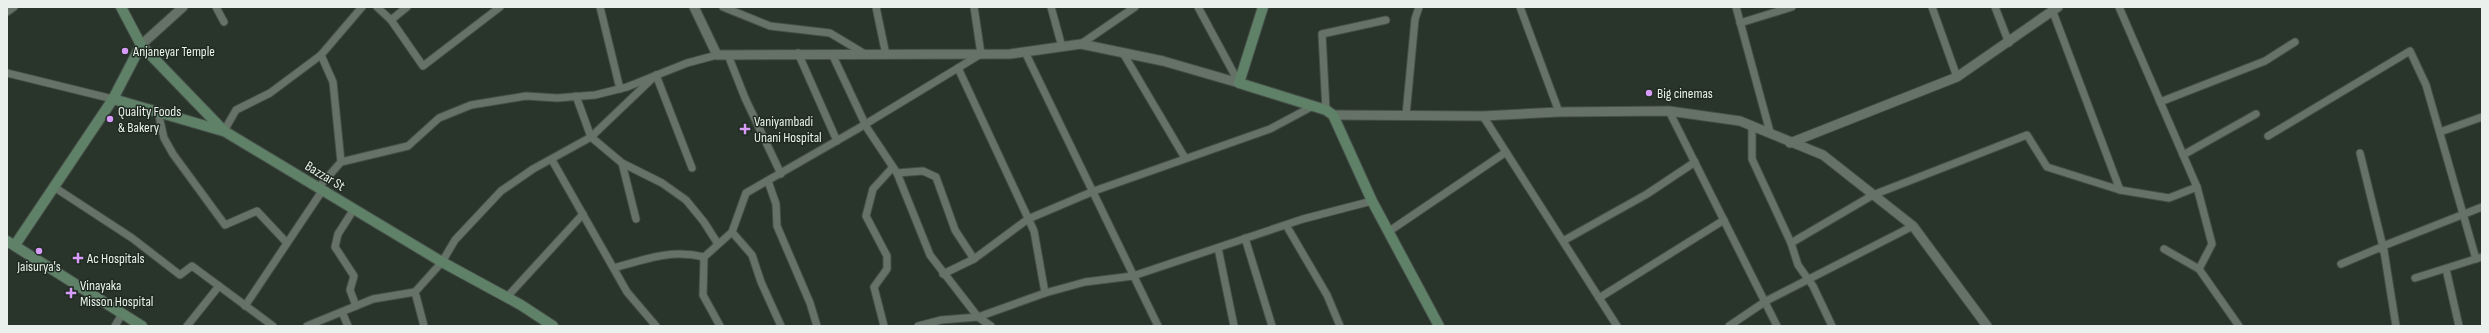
<svg xmlns="http://www.w3.org/2000/svg" width="2489" height="333" viewBox="0 0 2489 333" font-family="'Sofia Sans Condensed',sans-serif">
	<style>
		.lines { fill: none; stroke-linecap: round; stroke-linejoin: round }
		.minor-casing { stroke: #454e48; stroke-width: 9 }
		.tertiary-casing { stroke: #454e48; stroke-width: 11 }
		.secondary-casing { stroke: #454e48; stroke-width: 12 }
		.minor { stroke: #667268; stroke-width: 7 }
		.tertiary { stroke: #667268; stroke-width: 9 }
		.secondary { stroke: #5f8168; stroke-width: 10 }
		.poi-dot { fill: #d79bf9; stroke: #1f2a21; stroke-width: 1.5 }
		.labels { text-anchor: middle; dominant-baseline: central; stroke-width: 3; stroke-linejoin: round; paint-order: stroke }
		.poi-label { font-size: 14px; fill: #eaf0eb; stroke: #1f2a21; text-anchor: start }
		.street-label { font-size: 14px; fill: #eaf0eb; stroke: #1f2a21 }
	</style>
	<rect width="100%" height="100%" fill="#29342b"/>
	<g class="lines">
		<defs>
			<g id="minor">
				<path d="M216 7 224 22"/>
				<path d="M377 7 391 20 407 7"/>
				<path d="M600 7 620 89"/>
				<path d="M723 7 770 26 830 33 865 54"/>
				<path d="M876 7 886 55"/>
				<path d="M1051 7 1062 47"/>
				<path d="M1198 7 1239 83"/>
				<path d="M1520 7 1559 112"/>
				<path d="M1736 7 1770 132"/>
				<path d="M1932 7 1957 77"/>
				<path d="M1995 7 2009 43"/>
				<path d="M2119 7 2197 187 2169 198 2120 190"/>
				<path d="M7 12 14 7"/>
				<path d="M391 20 423 66 500 7"/>
				<path d="M1740 23 1792 7"/>
				<path d="M1081 44 1135 7"/>
				<path d="M1025 52 1158 326"/>
				<path d="M798 53 837 141"/>
				<path d="M1123 53 1185 158"/>
				<path d="M832 54 867 128 897 173 930 255 978 317 991 326"/>
				<path d="M321 55 333 82 341 162"/>
				<path d="M728 55 745 98 781 174"/>
				<path d="M958 68 1034 231 1045 293"/>
				<path d="M7 73 113 99"/>
				<path d="M576 96 591 137 622 163 662 183 686 200 704 222 718 244"/>
				<path d="M2160 102 2265 61 2295 42"/>
				<path d="M1326 110 1322 34 1386 20"/>
				<path d="M1669 111 1777 326"/>
				<path d="M158 112 164 138 173 154 225 225 257 211 287 243"/>
				<path d="M1406 115 1415 19 1419 7"/>
				<path d="M1483 116 1617 326"/>
				<path d="M1752 125V159L1791 243 1798 265 1813 286 1832 326"/>
				<path d="M224 131 236 110 270 93 321 55 362 7"/>
				<path d="M2440 132 2482 117"/>
				<path d="M2268 136 2410 51 2426 85 2476 259"/>
				<path d="M2360 153 2384 251 2396 326"/>
				<path d="M2183 155 2256 114"/>
				<path d="M552 160 627 292 656 326"/>
				<path d="M622 163 636 219"/>
				<path d="M897 173 923 171 936 177 955 230 974 259"/>
				<path d="M768 181 776 204 777 226 810 303 817 326"/>
				<path d="M54 187 132 238 180 275 192 266 273 326"/>
				<path d="M2197 187 2212 244 2199 269 2239 326"/>
				<path d="M318 188 341 162 408 146 439 118 471 105 526 96 557 98 595 95 627 87 687 63 717 55"/>
				<path d="M354 209 338 234 335 247 354 276 350 290 356 306"/>
				<path d="M1286 225 1327 295 1340 326"/>
				<path d="M732 232 752 255 761 282 781 326"/>
				<path d="M1388 232 1506 152"/>
				<path d="M1245 238 1272 326"/>
				<path d="M1563 241 1647 194 1695 162"/>
				<path d="M1791 243 1873 195 2027 135 2047 167 2120 190 2053 12"/>
				<path d="M2383 246 2482 207"/>
				<path d="M1218 248 1234 326"/>
				<path d="M2164 249 2199 269"/>
				<path d="M2341 264 2379 248 2384 251"/>
				<path d="M614 268C646 259 671 249 704 257"/>
				<path d="M2446 269 2459 326"/>
				<path d="M943 274 974 259 1028 219 1094 191 1270 129 1313 106"/>
				<path d="M2415 278 2482 257"/>
				<path d="M415 292 424 326"/>
				<path d="M507 297 583 214"/>
				<path d="M1599 298 1724 220"/>
				<path d="M245 306 322 191"/>
				<path d="M342 312 348 326"/>
				<path d="M115 326 122 314"/>
				<path d="M187 326 219 286"/>
				<path d="M307 326 373 299 415 292 442 262 455 240 501 191 533 169 591 137 656 75 692 168"/>
				<path d="M720 326 703 295 704 257 732 232 746 193 859 128 981 54 974 7"/>
				<path d="M884 326 874 287 887 269V256L866 216 873 189 893 167"/>
				<path d="M918 326 941 320 978 317 1045 293 1085 282 1133 276 1303 219 1372 201"/>
				<path d="M1729 326 1766 301 1913 226"/>
			</g>
			<g id="tertiary">
				<path d="M694 7 717 55 1010 54 1081 44 1163 61 1239 83"/>
				<path d="M141 45 183 7"/>
				<path d="M1333 115 1483 116 1559 112 1669 111 1740 121 1823 155 1913 226 1987 326"/>
				<path d="M1790 143 1957 77 2058 7"/>
			</g>
			<g id="secondary">
				<path d="M121 7 141 45 224 131 442 262 521 305 553 326"/>
				<path d="M1263 7 1239 83 1326 110 1333 115 1372 201 1439 326"/>
				<path d="M113 99 223 131"/>
				<path d="M7 241 142 326"/>
				<path d="M15 245 113 99 141 45"/>
			</g>
		</defs>
		<!-- minor casing -->
		<use href="#minor" class="minor-casing"/>
		<!-- tertiary casing -->
		<use href="#tertiary" class="tertiary-casing"/>
		<!-- secondary casing -->
		<use href="#secondary" class="secondary-casing"/>
		<!-- minor -->
		<use href="#minor" class="minor"/>
		<!-- tertiary -->
		<use href="#tertiary" class="tertiary"/>
		<!-- secondary -->
		<use href="#secondary" class="secondary"/>
	</g>
	<!-- markers -->
	<g class="poi-dot">
		<circle cx="125" cy="51" r="4"/>
		<circle cx="1649" cy="93" r="4"/>
		<circle cx="110" cy="119" r="4"/>
		<path d="M743 123h4v4h4v4h-4v4h-4v-4h-4v-4h4z"/>
		<circle cx="39" cy="251" r="4"/>
		<path d="M76 252h4v4h4v4h-4v4h-4v-4h-4v-4h4z"/>
		<path d="M69 287h4v4h4v4h-4v4h-4v-4h-4v-4h4z"/>
	</g>
	<g class="labels">
		<!-- poi labels -->
		<g class="poi-label">
			<text x="133" y="51">Anjaneyar Temple</text>
			<text x="1657" y="93">Big cinemas</text>
			<text x="118" y="111">Quality Foods<tspan x="118" dy="16">&amp; Bakery</tspan></text>
			<text x="754" y="121">Vaniyambadi<tspan x="754" dy="16">Unani Hospital</tspan></text>
			<text x="87" y="258">Ac Hospitals</text>
			<text x="39" y="266" text-anchor="middle">Jaisurya's</text>
			<text x="80" y="285">Vinayaka<tspan x="80" dy="16">Misson Hospital</tspan></text>
		</g>
		<!-- street labels -->
		<g class="street-label">
			<text transform="translate(325 176) rotate(31)">Bazzar St</text>
		</g>
	</g>
	<!-- border -->
	<rect width="2489" height="333" fill="none" stroke="#eaf0eb" stroke-width="16"/>
</svg>
